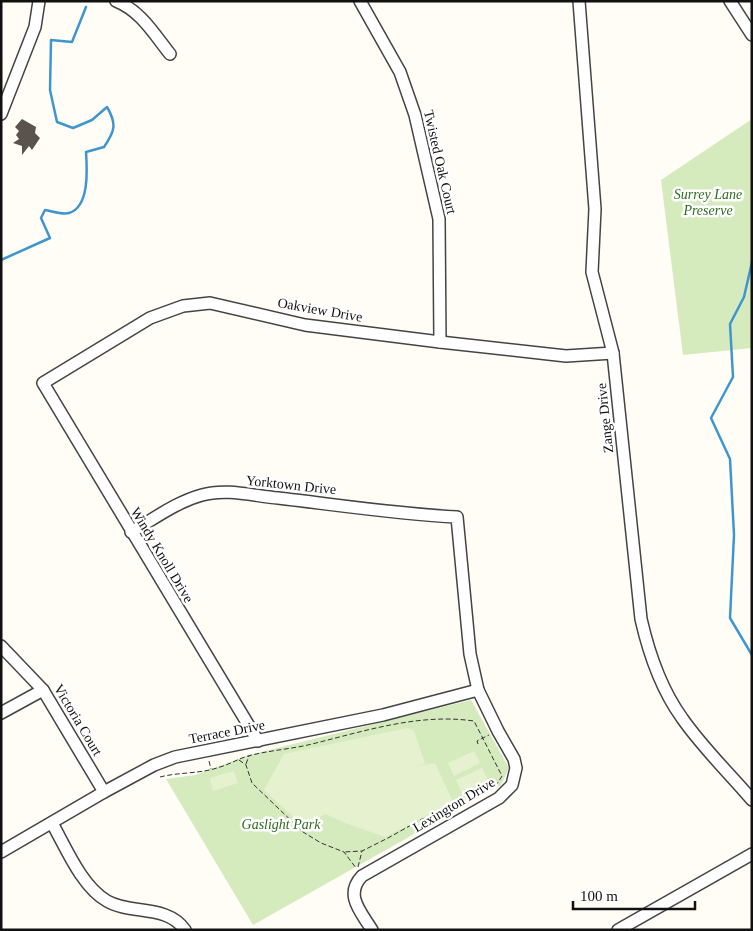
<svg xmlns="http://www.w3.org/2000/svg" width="753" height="931" viewBox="0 0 753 931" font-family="Georgia,serif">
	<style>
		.green { fill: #d5ebbd }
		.pitch { fill: #e6f2cf }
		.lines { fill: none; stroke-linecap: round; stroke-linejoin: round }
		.stream { stroke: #3f96cf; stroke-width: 2.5 }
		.building { fill: #5a524d }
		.minor-casing { stroke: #444; stroke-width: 14 }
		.path { stroke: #333; stroke-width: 1; stroke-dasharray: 5 2.5; stroke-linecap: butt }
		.minor { stroke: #fff; stroke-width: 11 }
		.labels { text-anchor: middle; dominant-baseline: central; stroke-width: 5; stroke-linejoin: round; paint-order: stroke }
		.street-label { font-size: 14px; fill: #111; stroke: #fff }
		.park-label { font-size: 14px; font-style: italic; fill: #2f6b1f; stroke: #fff }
	</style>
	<rect width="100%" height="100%" fill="#fffdf5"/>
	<!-- green -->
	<g class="green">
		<path d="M752 119V348L683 355 661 180Z"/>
		<path d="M471 700 509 768 501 785 253 925 166 779 195 775 249 755Z"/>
	</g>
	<!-- pitch -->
	<g class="pitch">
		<path d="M408 728 414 731 425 764 414 767 435 763 453 802 385 837 343 822 326 814 301 824 264 790 284 754Z"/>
		<path d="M474 751 480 763 454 776 448 763Z"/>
		<path d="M482 768 488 780 462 793 456 780Z"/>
		<path d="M234 771 238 783 213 791 210 778Z"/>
	</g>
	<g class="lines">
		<!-- stream -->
		<g class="stream">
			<path d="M1 260 50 238 41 218 45 210C52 211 62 215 69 213 90 207 87 168 86 152L104 147C115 131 117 124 107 107L92 120 73 128 57 122 50 90 51 40 72 42 86 7"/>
			<path d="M752 262 744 297 730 324 733 377 711 418 730 459 734 535 730 618 752 655"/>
		</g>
	</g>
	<!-- building -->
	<path class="building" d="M22 119 36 127 35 133 40 138 32 150 29 146 22 155V146L13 143 19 139 16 135 19 131 15 127Z"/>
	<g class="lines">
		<defs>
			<g id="minor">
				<path d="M116 1C141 11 154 34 170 54"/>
				<path d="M360 1 400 72 415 115 439 219 440 342"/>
				<path d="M579 1 595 209 592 272 613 353 641 619C649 654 661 689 682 718 702 747 729 773 752 800"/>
				<path d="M730 1 752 35"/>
				<path d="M1 114 35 27 39 1"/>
				<path d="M131 532C154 519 176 502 202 495 226 488 254 496 278 498 338 505 397 514 457 517L470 654 478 690 498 731 514 759 516 768 512 785 499 798 362 876C344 895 361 912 372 930"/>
				<path d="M1 646 43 690 104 792"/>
				<path d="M1 713 43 690"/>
				<path d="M258 741 43 383 150 318 183 306 210 303 305 325 440 342 566 356 613 353"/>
				<path d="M52 823C66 848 82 887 107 901 131 915 167 904 185 930"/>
				<path d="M1 852 104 792 154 765 175 757 383 715 478 690"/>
				<path d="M618 930 752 854"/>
			</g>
		</defs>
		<!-- minor casing -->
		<use href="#minor" class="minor-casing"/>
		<!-- path -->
		<g class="path">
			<path d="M478 744 477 741 489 735"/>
			<path d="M239 760 246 765 252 783 303 832 321 843 344 852 356 868"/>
			<path d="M209 761 211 769"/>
			<path d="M246 764 249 756"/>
			<path d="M160 777C179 772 201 774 220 767 231 764 241 757 252 755 272 750 292 749 312 744 365 731 419 713 474 721L502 776 497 784 475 795 444 813 422 819 388 838 362 851 344 852"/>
			<path d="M358 867 362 851"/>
		</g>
		<!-- minor -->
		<use href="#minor" class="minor"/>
	</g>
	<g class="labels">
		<!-- street labels -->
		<g class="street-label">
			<text transform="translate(440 162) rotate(77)">Twisted Oak Court</text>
			<text transform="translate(320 310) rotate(10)">Oakview Drive</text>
			<text transform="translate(605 418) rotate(-96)">Zange Drive</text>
			<text transform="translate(291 485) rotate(6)">Yorktown Drive</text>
			<text transform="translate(162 555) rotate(59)">Windy Knoll Drive</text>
			<text transform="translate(78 720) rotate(59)">Victoria Court</text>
			<text transform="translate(227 732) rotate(-11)">Terrace Drive</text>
			<text transform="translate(454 805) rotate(-31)">Lexington Drive</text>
		</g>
		<!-- park labels -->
		<g class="park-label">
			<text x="708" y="194">Surrey Lane<tspan x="708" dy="16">Preserve</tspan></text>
			<text x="281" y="824">Gaslight Park</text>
		</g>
	</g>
	<!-- border -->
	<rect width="753" height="931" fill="none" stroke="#111111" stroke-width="5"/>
	<!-- scale -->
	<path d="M573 901v8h122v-8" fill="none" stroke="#111111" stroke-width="2.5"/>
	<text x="580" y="901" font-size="15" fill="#111111" stroke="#ffffff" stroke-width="4" paint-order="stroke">100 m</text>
</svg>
